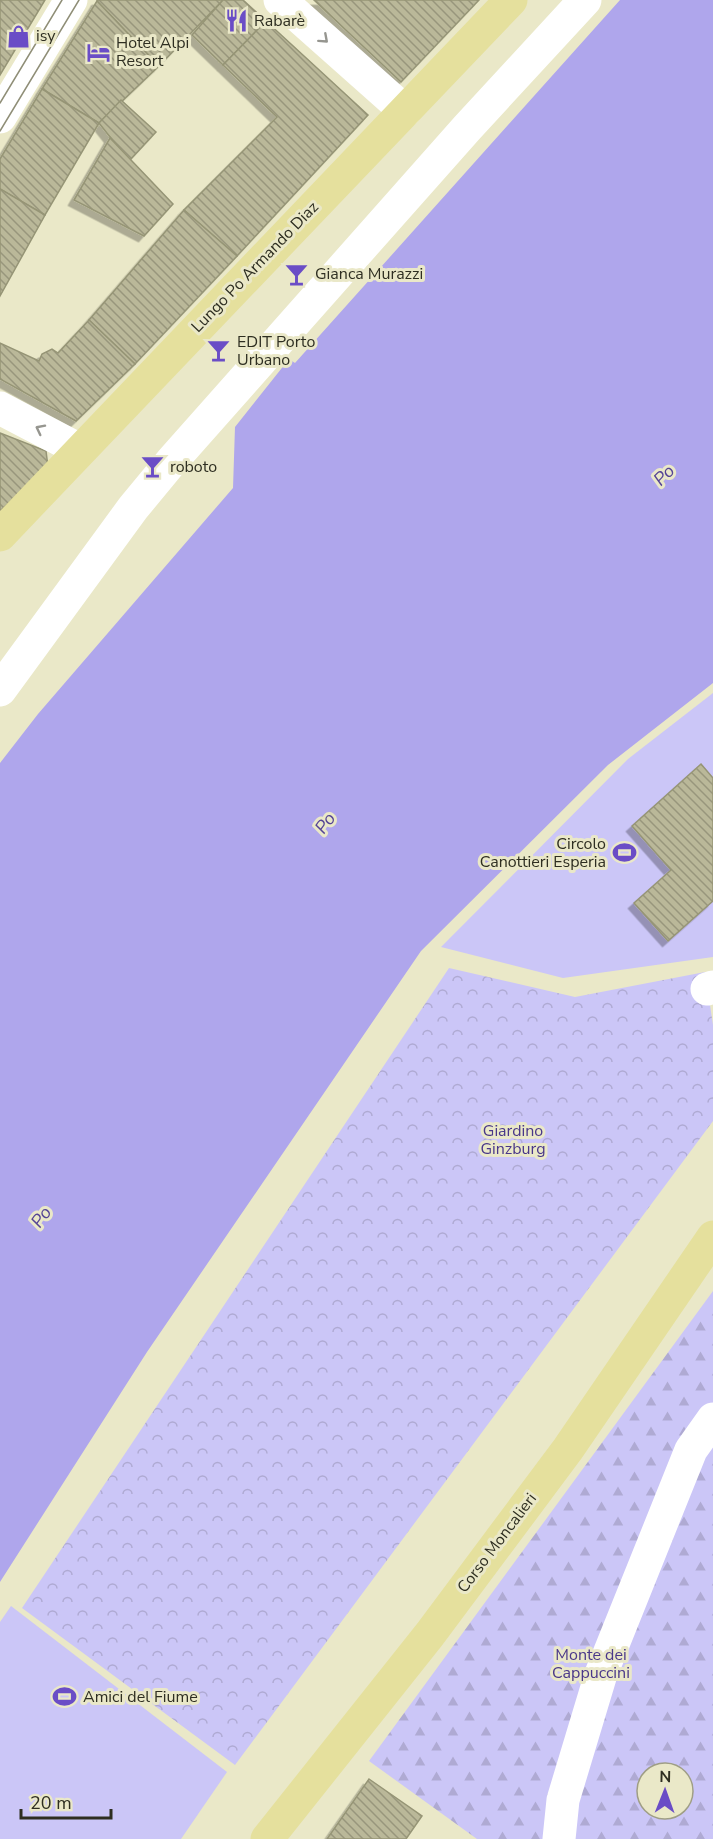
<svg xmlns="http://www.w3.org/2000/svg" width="713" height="1839" viewBox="0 0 713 1839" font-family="'Nunito Sans',sans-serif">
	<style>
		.grass { fill: #cbc6f7 }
		.forest { fill: url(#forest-firs); fill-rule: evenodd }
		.park { fill: url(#park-crowns) }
		.water { fill: #afa6ec }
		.building { fill: url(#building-back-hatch); stroke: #969576; stroke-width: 1.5; filter: url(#shadow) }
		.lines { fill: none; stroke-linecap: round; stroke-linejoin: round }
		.minor { stroke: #fff; stroke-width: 33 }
		.major { stroke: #e5e09d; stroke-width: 33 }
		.tram { stroke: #8f8e77; stroke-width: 1.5 }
		.oneway { stroke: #969690 }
		.labels { text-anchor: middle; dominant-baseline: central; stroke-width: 6; stroke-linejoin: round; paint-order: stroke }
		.poi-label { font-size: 16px; fill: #2e2e21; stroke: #eae8c8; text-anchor: start }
		.street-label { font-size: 16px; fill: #2e2e21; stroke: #eae8c8 }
		.park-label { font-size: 16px; fill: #493789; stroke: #eae8c8 }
		.water-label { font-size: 18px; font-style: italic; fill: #544395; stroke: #eae8c8 }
	</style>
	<defs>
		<pattern id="forest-firs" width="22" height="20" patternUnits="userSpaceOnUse" patternTransform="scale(1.5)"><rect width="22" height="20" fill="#cbc6f7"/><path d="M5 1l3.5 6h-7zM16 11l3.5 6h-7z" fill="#afaad3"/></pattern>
		<pattern id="park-crowns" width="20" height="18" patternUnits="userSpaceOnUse" patternTransform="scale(1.5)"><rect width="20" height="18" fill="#cbc6f7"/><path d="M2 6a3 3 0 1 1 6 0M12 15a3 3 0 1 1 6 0" fill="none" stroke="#afaad3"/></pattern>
		<pattern id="building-back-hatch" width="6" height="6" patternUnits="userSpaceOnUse" patternTransform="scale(1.5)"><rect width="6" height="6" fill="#bab899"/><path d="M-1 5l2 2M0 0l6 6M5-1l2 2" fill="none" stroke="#98967c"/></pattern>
		<filter id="shadow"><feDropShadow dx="-5.5" dy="5.5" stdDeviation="0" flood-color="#0004"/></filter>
	</defs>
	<rect width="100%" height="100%" fill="#eae8c8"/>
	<!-- grass -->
	<g class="grass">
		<path d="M713 693V957L563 978 441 947 628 759Z"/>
		<path d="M11 1606 227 1772 181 1839H0V1622Z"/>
	</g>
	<!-- forest -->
	<path class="forest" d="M713 1291V1839H477L369 1761ZM647 1773H683V1809H647Z"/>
	<!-- park -->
	<path class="park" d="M449 968 575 997 705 972 713 1025V1121L235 1765 22 1608Z"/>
	<!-- water -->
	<path class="water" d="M620 0H713V683L608 765 421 951 147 1352 0 1582V763L38 714 233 488 235 427 289 359 295 363Z"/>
	<!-- building -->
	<g class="building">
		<path d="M0 0H45L0 75Z"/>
		<path d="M223 0 159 66 97 1 98 0Z"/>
		<path d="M223 0H243L266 21 223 65 192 35Z"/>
		<path d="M314 0H479L401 82Z"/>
		<path d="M97 1 159 66 99 123 42 89Z"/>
		<path d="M266 21 368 115 237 256 184 210 277 117 223 65Z"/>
		<path d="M42 89 99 123 45 215 0 189V159Z"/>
		<path d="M121 100 156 132 129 161 99 123Z"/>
		<path d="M110 138 173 204 144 236 74 200Z"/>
		<path d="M0 189 45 215 0 296Z"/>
		<path d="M184 210 237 256 135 364 89 320Z"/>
		<path d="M89 320 135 364 76 421 0 379V343L39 361 42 354 52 349 58 353Z"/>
		<path d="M0 433 46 451 48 467 0 511Z"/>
		<path d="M701 764 713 778V901L668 941 634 903 671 870 632 826Z"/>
		<path d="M369 1779 422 1816 406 1839H327Z"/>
	</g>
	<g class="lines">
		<!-- minor -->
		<g class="minor">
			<path d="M280 0 405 111"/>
			<path d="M0 117 71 0"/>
			<path d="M0 408 80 450"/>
			<path d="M0 690 133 508 171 462 467 128 585 0"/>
			<path d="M707 989 713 987"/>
			<path d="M559 1839 563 1800 601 1674 691 1450 713 1419"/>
		</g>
		<!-- major -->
		<g class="major">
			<path d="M0 535 511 0"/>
			<path d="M267 1839 430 1634 568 1449 713 1237"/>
		</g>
		<!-- tram -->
		<g class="tram">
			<path d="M0 103 62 0"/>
			<path d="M0 131 79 0"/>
		</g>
	</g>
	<!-- one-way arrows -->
	<defs><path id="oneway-chevron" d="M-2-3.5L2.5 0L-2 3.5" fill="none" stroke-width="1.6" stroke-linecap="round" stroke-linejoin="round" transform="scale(1.5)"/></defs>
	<g class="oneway">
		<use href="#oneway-chevron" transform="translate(324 39) rotate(42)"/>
		<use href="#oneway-chevron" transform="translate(40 429) rotate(-153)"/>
	</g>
	<!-- icons -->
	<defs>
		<symbol id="restaurant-bare" viewBox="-9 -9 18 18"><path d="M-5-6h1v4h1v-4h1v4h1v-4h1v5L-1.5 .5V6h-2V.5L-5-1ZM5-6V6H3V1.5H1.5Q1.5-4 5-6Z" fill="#6a4dc6" stroke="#eae8c8" stroke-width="2.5" paint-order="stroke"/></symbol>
		<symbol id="shop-bare" viewBox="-9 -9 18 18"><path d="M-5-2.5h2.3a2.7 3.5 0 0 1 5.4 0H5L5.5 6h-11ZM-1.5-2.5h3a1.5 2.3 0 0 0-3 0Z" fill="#6a4dc6" stroke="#eae8c8" stroke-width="2.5" paint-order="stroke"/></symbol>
		<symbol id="hotel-bare" viewBox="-9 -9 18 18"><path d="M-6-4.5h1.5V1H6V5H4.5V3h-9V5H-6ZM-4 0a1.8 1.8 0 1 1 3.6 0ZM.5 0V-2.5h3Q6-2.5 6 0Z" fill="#6a4dc6" stroke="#eae8c8" stroke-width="2.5" paint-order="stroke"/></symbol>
		<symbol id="bar-bare" viewBox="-9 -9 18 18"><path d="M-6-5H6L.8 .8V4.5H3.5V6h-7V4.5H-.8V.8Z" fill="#6a4dc6" stroke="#eae8c8" stroke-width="2.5" paint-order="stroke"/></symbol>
		<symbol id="stadium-bare" viewBox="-9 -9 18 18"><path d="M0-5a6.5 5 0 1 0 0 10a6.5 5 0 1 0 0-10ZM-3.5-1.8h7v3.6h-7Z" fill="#6a4dc6" stroke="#eae8c8" stroke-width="2.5" paint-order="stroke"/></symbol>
	</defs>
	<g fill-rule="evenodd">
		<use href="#restaurant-bare" x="220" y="4" width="33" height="33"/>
		<use href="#shop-bare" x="2" y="20" width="33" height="33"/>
		<use href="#hotel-bare" x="82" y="36" width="33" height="33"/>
		<use href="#bar-bare" x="280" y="258" width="33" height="33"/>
		<use href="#bar-bare" x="202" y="334" width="33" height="33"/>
		<use href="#bar-bare" x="136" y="450" width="33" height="33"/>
		<use href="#stadium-bare" x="608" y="836" width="33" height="33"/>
		<use href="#stadium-bare" x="48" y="1680" width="33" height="33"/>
	</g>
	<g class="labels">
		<!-- poi labels -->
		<g class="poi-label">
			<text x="254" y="21">Rabarè</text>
			<text x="36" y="36">isy</text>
			<text x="116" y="43">Hotel Alpi<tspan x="116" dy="18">Resort</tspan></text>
			<text x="315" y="274">Gianca Murazzi</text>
			<text x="237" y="342">EDIT Porto<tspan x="237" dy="18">Urbano</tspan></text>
			<text x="170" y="467">roboto</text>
			<text x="606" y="844" text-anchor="end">Circolo<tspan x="606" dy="18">Canottieri Esperia</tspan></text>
			<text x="83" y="1697">Amici del Fiume</text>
		</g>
		<!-- street labels -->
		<g class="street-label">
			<text transform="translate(255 267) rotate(-46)">Lungo Po Armando Diaz</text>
			<text transform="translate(497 1543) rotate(-53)">Corso Moncalieri</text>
		</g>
		<!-- park labels -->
		<g class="park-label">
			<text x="513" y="1131">Giardino<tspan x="513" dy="18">Ginzburg</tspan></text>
			<text x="591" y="1655">Monte dei<tspan x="591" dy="18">Cappuccini</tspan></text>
		</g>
		<!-- water labels -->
		<g class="water-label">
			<text transform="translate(664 475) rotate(-45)">Po</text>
			<text transform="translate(325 823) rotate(-54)">Po</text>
			<text transform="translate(41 1217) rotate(-54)">Po</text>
		</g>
	</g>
	<!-- north arrow -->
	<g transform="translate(665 1791) rotate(1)"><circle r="28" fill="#eae8c8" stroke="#9f9e85" stroke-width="1.5"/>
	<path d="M0-4.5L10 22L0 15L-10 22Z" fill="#6a4dc6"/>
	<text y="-9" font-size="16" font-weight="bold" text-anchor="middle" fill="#2e2e21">N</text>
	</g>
	<!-- scale -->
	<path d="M21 1809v9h90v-9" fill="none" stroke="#2e2e21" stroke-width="3"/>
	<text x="30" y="1809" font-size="18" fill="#2e2e21" stroke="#eae8c8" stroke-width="4.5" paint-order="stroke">20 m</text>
</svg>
